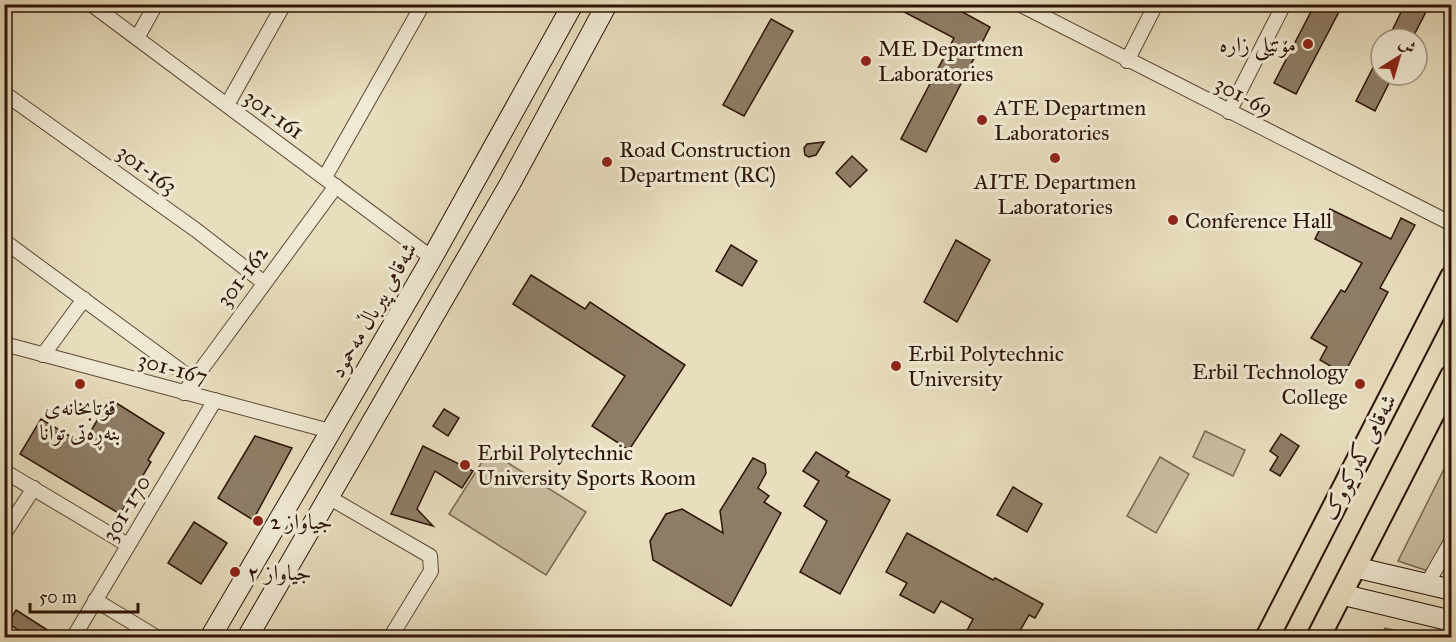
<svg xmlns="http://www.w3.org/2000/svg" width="1456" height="642" viewBox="0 0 1456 642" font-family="'IM FELL Great Primer',Amiri,serif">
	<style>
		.green { fill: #c8bc9f; stroke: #7a6853; stroke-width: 1.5 }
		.building { fill: #8e7d66; stroke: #2d1407; stroke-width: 1.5 }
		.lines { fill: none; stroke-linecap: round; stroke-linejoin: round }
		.minor-casing { stroke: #5c4635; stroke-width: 16 }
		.secondary-casing { stroke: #2d1407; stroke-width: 22 }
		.trunk-casing { stroke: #2d1407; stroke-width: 26 }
		.minor { stroke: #f0ead5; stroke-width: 14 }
		.secondary { stroke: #f0ead5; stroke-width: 20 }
		.trunk { stroke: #e8debe; stroke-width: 22 }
		.poi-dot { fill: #8f2418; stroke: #f0ead5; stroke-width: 2 }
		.labels { text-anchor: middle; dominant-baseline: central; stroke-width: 6; stroke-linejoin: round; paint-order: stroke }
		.poi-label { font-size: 22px; fill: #2d1407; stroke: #f0ead5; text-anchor: start }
		.street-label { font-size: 22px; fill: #2d1407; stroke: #f0ead5 }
	</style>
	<rect width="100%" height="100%" fill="#e8debe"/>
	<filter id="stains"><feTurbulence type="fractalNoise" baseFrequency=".00333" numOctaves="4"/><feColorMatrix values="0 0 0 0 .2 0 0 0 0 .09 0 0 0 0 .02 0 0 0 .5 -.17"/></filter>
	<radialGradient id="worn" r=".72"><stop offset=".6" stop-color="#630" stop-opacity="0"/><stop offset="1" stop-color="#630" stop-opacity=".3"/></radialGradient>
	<!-- green -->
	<g class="green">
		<path d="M1205 431 1245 450 1233 476 1193 457Z"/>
		<path d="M489 451 586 512 546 575 449 514Z"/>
		<path d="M1451 455V536L1431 572 1398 561Z"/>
		<path d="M1160 457 1189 474 1156 533 1127 516Z"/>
		<path d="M1385 628 1424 637H1380Z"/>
	</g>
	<!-- building -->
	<g class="building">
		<path d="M889 4H948L990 27 926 152 901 139 954 38Z"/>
		<path d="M1315 4H1343L1296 94 1274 83Z"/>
		<path d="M1405 4H1430L1412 39H1388Z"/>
		<path d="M771 19 793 31 744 116 723 105Z"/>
		<path d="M1381 52V75H1393L1375 111 1356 101Z"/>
		<path d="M824 142 816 155 809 157 805 155 804 148 807 144Z"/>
		<path d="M852 156 867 170 850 187 836 173Z"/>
		<path d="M1330 209 1391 239 1401 218 1415 225 1380 288 1388 292 1344 374 1320 360 1327 347 1311 338 1341 290 1345 292 1362 263 1315 239Z"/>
		<path d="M956 240 990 260 957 322 924 302Z"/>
		<path d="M731 245 757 261 742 286 716 271Z"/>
		<path d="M531 275 585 309 590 302 685 365 629 450 592 426 625 376 513 304Z"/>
		<path d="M110 399 164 433 148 460 151 462 120 514 20 454 41 419 83 444Z"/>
		<path d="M444 409 459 418 448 436 433 426Z"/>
		<path d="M1281 434 1299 446 1280 476 1270 470 1278 457 1270 451Z"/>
		<path d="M255 436 292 448 253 520 218 498Z"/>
		<path d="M423 446 473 471 462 488 435 471 417 509 433 526 391 514Z"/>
		<path d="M816 452 849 472 846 476 890 500 840 594 800 572 827 521 804 506 819 481 803 471Z"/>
		<path d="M753 458 765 464 766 473 758 488 769 496 764 502 781 513 731 606 653 560 650 541 666 514 682 509 723 533 720 511Z"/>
		<path d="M1013 487 1042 504 1027 532 997 515Z"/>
		<path d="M194 522 227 543 201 584 168 563Z"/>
		<path d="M907 533 993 580 995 578 1043 604 1035 618 1029 615 1016 638H963L973 619 941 601 934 613 900 595 907 583 886 572Z"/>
		<path d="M16 610 60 638H30L8 623Z"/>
	</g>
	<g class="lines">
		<defs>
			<g id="minor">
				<path d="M91 4 432 258"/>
				<path d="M1019 4 1452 224"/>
				<path d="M137 38 156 4"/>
				<path d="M1127 61 1156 4"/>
				<path d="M4 93 196 230 263 282"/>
				<path d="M227 105 284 4"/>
				<path d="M1229 112 1284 4"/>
				<path d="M325 177 423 4"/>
				<path d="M4 241 192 379"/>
				<path d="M4 344 330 431"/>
				<path d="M43 355 84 299"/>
				<path d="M184 393 336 186"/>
				<path d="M4 471 128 545"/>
				<path d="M330 498 430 556 431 571 390 638"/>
				<path d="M4 534 34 488"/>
				<path d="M1427 584 1452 540"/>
				<path d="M95 600 158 638"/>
				<path d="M73 638 215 400"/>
			</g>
			<g id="secondary">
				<path d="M1354 567 1452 590"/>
				<path d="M1340 594 1452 621"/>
				<path d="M210 638 432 258 573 4"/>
				<path d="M247 638 511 182 607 4"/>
			</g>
			<g id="trunk">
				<path d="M1267 638 1452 277"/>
				<path d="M1318 638 1452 376"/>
			</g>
		</defs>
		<!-- minor casing -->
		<use href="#minor" class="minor-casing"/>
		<!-- secondary casing -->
		<use href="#secondary" class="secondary-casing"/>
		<!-- trunk casing -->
		<use href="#trunk" class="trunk-casing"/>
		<!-- minor -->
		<use href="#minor" class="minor"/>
		<!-- secondary -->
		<use href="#secondary" class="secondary"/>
		<!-- trunk -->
		<use href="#trunk" class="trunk"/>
	</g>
	<!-- markers -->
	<g class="poi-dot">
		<circle cx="1308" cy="44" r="6"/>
		<circle cx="866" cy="61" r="6"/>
		<circle cx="982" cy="120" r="6"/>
		<circle cx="1055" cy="158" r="6"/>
		<circle cx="607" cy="162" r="6"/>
		<circle cx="1173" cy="220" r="6"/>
		<circle cx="896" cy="366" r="6"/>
		<circle cx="80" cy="384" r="6"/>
		<circle cx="1360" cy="384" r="6"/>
		<circle cx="465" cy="465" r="6"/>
		<circle cx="258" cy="521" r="6"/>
		<circle cx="235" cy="572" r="6"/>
	</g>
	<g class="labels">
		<!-- poi labels -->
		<g class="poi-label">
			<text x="1296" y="44" text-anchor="end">مۆتێلی زارە</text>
			<text x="878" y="48">ME Departmen<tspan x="878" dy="25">Laboratories</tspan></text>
			<text x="994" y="107">ATE Departmen<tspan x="994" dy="25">Laboratories</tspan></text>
			<text x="619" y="149">Road Construction<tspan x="619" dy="25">Department (RC)</tspan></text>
			<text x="1055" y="181" text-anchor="middle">AITE Departmen<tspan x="1055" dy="25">Laboratories</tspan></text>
			<text x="1185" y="220">Conference Hall</text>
			<text x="908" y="353">Erbil Polytechnic<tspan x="908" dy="25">University</tspan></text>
			<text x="1348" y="371" text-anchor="end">Erbil Technology<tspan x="1348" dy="25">College</tspan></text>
			<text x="80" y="407" text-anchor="middle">قوتابخانەی<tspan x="80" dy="25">بنەڕەتی توانا</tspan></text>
			<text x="477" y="452">Erbil Polytechnic<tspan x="477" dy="25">University Sports Room</tspan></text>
			<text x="270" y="521">جیاواز 2</text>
			<text x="247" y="572">جیاواز ٢</text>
		</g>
		<!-- street labels -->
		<g class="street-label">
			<text transform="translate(1244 96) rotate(27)">301-69</text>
			<text transform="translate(274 114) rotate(36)">301-161</text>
			<text transform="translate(147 169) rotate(36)">301-163</text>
			<text transform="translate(242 276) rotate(-53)">301-162</text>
			<text transform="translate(373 310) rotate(-60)">شەقامی پیرباڵ مەحمود</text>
			<text transform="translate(173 368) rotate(15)">301-167</text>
			<text transform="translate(1359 457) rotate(-63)">شەقامی کەرکووک</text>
			<text transform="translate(126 508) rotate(-59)">301-170</text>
		</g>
	</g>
	<!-- margin -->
	<rect width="1456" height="642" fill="none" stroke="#e8debe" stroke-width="24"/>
	<rect x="6" y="6" width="1444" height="630" fill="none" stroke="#2d1407" stroke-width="3"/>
	<rect x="12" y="12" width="1432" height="618" fill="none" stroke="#2d1407" stroke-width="1.5"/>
	<!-- north arrow -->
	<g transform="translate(1399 57) rotate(37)"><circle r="28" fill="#f0ead5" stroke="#a29483" stroke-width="1.5"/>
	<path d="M0-4.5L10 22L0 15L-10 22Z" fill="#8f2418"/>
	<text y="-9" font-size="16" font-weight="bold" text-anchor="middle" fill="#2d1407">ش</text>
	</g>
	<!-- scale -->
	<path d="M30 603v9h108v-9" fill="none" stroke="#2d1407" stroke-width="3"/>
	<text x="39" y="603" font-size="18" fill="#2d1407" stroke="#f0ead5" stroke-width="4.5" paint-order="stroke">50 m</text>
	<rect width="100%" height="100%" filter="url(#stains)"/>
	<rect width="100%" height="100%" fill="url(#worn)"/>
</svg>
